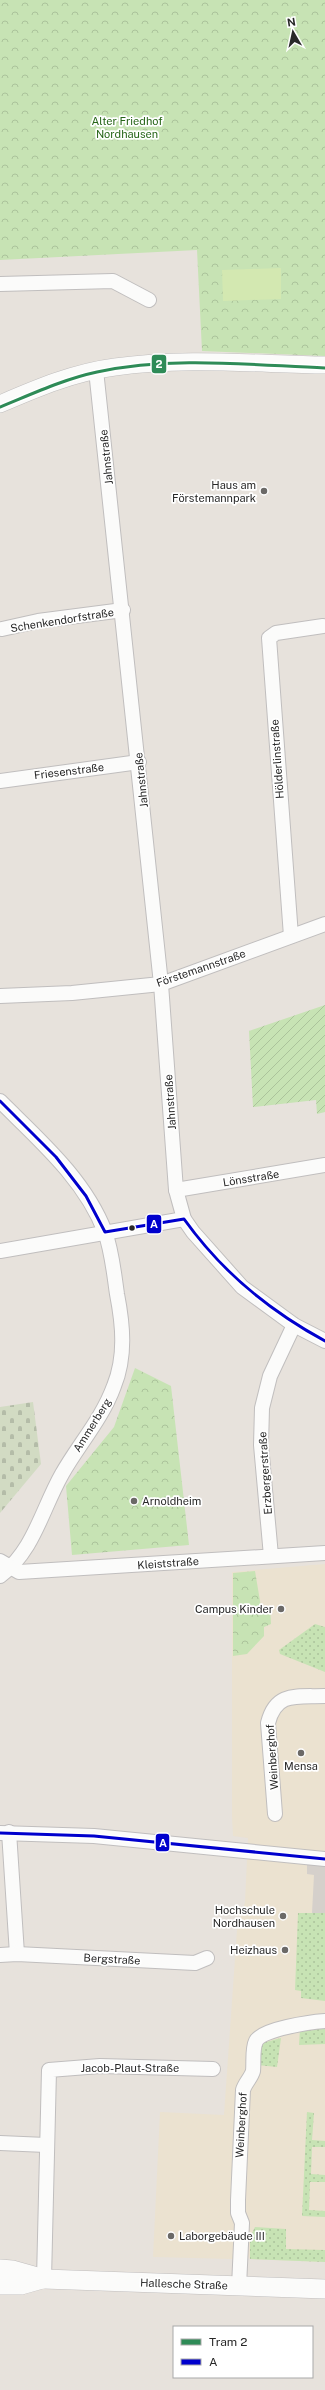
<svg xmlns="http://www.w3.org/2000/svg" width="325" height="2390" viewBox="0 0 325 2390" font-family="'Public Sans',sans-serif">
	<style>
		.education { fill: #ebe2d0 }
		.grass { fill: url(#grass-dots) }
		.cemetery { fill: url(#cemetery-stones) }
		.park { fill: url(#park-crowns) }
		.garden { fill: url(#garden-furrows) }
		.pitch { fill: #d3e8b1 }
		.plaza { fill: #d5d0cb }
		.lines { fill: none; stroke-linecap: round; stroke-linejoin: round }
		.minor-casing { stroke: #c0bebe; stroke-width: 16 }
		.tertiary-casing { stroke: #c0bebe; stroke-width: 18 }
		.secondary-casing { stroke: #c0bebe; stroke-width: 20 }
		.minor { stroke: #fbfbfa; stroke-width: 14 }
		.tertiary { stroke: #fbfbfa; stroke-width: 17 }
		.secondary { stroke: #fbfbfa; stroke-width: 19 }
		.bus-1-casing { stroke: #fff; stroke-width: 6 }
		.bus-1 { stroke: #0000cd; stroke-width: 3 }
		.tram-1-casing { stroke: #fff; stroke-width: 6 }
		.tram-1 { stroke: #2e8b57; stroke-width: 3 }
		.poi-dot { fill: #6b6967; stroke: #fff; stroke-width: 1.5 }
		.bus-dot { fill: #282828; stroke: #fff; stroke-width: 1.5 }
		.labels { text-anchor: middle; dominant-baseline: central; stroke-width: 3.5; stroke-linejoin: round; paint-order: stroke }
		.park-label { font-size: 11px; fill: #266517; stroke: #fff }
		.street-label { font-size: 11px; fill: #282828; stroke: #fff }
		.poi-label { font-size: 11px; fill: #282828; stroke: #fff; text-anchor: end }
		.line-badge { stroke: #fff; stroke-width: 1.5 }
		.badge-label { font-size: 11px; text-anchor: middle; font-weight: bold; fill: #fff }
	</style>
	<defs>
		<pattern id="grass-dots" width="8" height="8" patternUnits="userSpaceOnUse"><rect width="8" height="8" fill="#c7e3b4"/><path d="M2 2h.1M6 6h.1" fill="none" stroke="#abc39b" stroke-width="1.8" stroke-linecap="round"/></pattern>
		<pattern id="cemetery-stones" width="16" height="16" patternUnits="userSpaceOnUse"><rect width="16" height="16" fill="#d2dbc3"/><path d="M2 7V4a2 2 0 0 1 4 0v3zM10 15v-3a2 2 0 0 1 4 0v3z" fill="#b4bca8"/></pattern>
		<pattern id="park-crowns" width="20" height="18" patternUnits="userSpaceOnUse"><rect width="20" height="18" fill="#c7e3b4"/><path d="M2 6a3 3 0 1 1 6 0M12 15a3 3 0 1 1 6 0" fill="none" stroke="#abc39b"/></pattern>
		<pattern id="garden-furrows" width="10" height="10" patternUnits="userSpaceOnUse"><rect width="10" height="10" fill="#c7e3b4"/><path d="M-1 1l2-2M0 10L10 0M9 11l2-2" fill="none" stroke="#abc39b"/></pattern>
	</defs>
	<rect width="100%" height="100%" fill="#e7e2dc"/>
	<!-- education -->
	<path class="education" d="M325 1564V2262L250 2259 247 2256H234L233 2259 153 2257 160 2112 224 2115 237 1930 245 1902 248 1838 233 1836 232 1817V1572Z"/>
	<!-- grass -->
	<g class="grass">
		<path d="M315 1624 325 1627V1672L280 1654 279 1650Z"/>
		<path d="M298 1913H325V2001L301 1998V1991L295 1990Z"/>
		<path d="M325 2026V2044L299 2045 300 2029Z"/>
		<path d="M281 2038 277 2067 257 2065 262 2043Z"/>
		<path d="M307 2112 314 2113 312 2140 325 2141V2147H312L311 2174 325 2175V2182H310L309 2210 325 2211V2217L302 2216Z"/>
		<path d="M255 2227 286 2229V2249L325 2250V2262L250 2259V2237Z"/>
	</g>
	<!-- cemetery -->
	<path class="cemetery" d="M33 1402 41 1464 0 1513V1407Z"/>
	<!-- park -->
	<g class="park">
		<path d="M0 0H325V356L202 351 197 250 0 260Z"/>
		<path d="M135 1368 171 1386 189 1545 72 1555 66 1486 114 1427Z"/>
		<path d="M255 1571 261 1607 270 1606 271 1624 264 1627V1636L247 1654 233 1656V1573Z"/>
	</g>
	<!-- garden -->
	<path class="garden" d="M325 1005V1112L317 1114 316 1100 253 1107 249 1031Z"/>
	<!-- pitch -->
	<path class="pitch" d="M281 268V299L223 301 222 270Z"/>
	<!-- plaza -->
	<path class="plaza" d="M307 1863 325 1865V1913H312L314 1875 307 1874Z"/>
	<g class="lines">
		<defs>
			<g id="minor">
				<path d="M0 284 113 281 149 300"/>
				<path d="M96 370 161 984 176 1190 184 1219 193 1232 242 1287 294 1325 325 1341"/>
				<path d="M2 629 38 621 123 610"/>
				<path d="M0 781 139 762"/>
				<path d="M291 936 269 638 276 633 323 626"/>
				<path d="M0 996 72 993 161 984 325 924"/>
				<path d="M0 1101C38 1139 85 1179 105 1232 112 1251 114 1274 117 1294 123 1325 126 1356 114 1386 102 1419 79 1444 62 1474 42 1509 34 1551 0 1576"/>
				<path d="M176 1190 325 1165"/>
				<path d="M0 1251 184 1219"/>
				<path d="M271 1556 261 1445 262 1408 270 1376 294 1325"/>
				<path d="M0 1561 19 1572 325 1553"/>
				<path d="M275 1814 268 1723C276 1691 297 1697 325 1696"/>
				<path d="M9 1832 17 1954"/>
				<path d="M0 1833 94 1836 325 1859"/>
				<path d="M0 1955 17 1954 195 1963 207 1958"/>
				<path d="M0 2143 46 2145"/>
				<path d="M44 2279 49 2070 100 2066 213 2069"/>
				<path d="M239 2286 242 2223 238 2213V2200L243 2090C245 2083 251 2078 253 2071 254 2062 252 2049 256 2041 262 2029 311 2022 325 2021"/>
			</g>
			<path id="tertiary" d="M0 404C37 388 75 372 115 367 184 357 256 364 325 365"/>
			<g id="secondary">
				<path d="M0 2269 12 2270 44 2279 325 2289"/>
				<path d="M0 2285H21L42 2279"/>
			</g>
		</defs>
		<!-- minor casing -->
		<use href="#minor" class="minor-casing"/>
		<!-- tertiary casing -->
		<use href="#tertiary" class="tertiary-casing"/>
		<!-- secondary casing -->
		<use href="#secondary" class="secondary-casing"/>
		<!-- minor -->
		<use href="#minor" class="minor"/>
		<!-- tertiary -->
		<use href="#tertiary" class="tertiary"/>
		<!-- secondary -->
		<use href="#secondary" class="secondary"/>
		<defs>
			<g id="bus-1">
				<path d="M0 1101 56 1157 86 1196 105 1232 184 1219C222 1272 268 1310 325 1341"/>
				<path d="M0 1833 94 1836 325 1859"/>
			</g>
		</defs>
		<!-- bus-1 casing -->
		<use href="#bus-1" class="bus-1-casing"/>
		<!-- bus-1 -->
		<use href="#bus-1" class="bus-1"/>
		<defs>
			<path id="tram-1" d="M0 407C32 394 64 379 97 372 172 356 250 365 325 368"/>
		</defs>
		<!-- tram-1 casing -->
		<use href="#tram-1" class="tram-1-casing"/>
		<!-- tram-1 -->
		<use href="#tram-1" class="tram-1"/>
	</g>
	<!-- markers -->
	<g class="poi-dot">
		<circle cx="264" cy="491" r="4"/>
		<circle cx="134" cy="1501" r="4"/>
		<circle cx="281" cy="1609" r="4"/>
		<circle cx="301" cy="1753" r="4"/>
		<circle cx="283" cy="1916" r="4"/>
		<circle cx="285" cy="1950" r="4"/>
		<circle cx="171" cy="2236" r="4"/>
	</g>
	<circle class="bus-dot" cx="132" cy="1228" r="3.5"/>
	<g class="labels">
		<!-- park labels -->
		<g class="park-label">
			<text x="127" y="121">Alter Friedhof<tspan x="127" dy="13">Nordhausen</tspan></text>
		</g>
		<!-- street labels -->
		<g class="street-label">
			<text transform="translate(106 457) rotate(-96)">Jahnstraße</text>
			<text transform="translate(62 620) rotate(-9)">Schenkendorfstraße</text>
			<text transform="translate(277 759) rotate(-94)">Hölderlinstraße</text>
			<text transform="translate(69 771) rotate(-7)">Friesenstraße</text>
			<text transform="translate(141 780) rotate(-96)">Jahnstraße</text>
			<text transform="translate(201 968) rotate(-19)">Förstemannstraße</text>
			<text transform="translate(170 1102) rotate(-94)">Jahnstraße</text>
			<text transform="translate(251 1178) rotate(-9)">Lönsstraße</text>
			<text transform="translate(92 1425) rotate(-58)">Ammerberg</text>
			<text transform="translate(265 1473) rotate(-94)">Erzbergerstraße</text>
			<text transform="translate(168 1563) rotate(-4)">Kleiststraße</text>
			<text transform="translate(272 1757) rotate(-94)">Weinberghof</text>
			<text transform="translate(112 1959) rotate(3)">Bergstraße</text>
			<text x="130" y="2068">Jacob-Plaut-Straße</text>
			<text transform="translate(241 2125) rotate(-87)">Weinberghof</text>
			<text transform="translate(184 2284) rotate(2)">Hallesche Straße</text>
		</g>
		<!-- poi labels -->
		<g class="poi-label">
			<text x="256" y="485">Haus am<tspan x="256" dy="13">Förstemannpark</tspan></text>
			<text x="142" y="1501" text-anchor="start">Arnoldheim</text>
			<text x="273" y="1609">Campus Kinder</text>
			<text x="301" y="1766" text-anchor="middle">Mensa</text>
			<text x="275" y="1910">Hochschule<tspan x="275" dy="13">Nordhausen</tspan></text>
			<text x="277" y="1950">Heizhaus</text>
			<text x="179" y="2236" text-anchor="start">Laborgebäude III</text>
		</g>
	</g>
	<g class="line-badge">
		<rect x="151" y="354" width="16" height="20" rx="4" fill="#2e8b57"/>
		<rect x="146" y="1214" width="16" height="20" rx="4" fill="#0000cd"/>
		<rect x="155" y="1833" width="15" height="19" rx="4" fill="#0000cd"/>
	</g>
	<g class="badge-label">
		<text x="159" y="368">2</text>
		<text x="154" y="1228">A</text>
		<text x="163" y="1847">A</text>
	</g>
	<!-- legend -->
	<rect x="173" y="2326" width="140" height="52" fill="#ffffff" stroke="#a9a9a9"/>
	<rect x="181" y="2339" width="20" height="6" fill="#2e8b57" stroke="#a9a9a9"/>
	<text x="209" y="2346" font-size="12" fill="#282828">Tram 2</text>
	<rect x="181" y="2359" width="20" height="6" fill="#0000cd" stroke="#a9a9a9"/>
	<text x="209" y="2366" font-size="12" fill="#282828">A</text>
	<!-- north arrow -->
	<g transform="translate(293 32) rotate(351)" stroke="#ffffff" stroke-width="3" paint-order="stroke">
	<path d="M0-3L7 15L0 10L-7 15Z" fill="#282828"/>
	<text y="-6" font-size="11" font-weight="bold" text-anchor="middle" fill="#282828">N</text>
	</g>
</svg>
